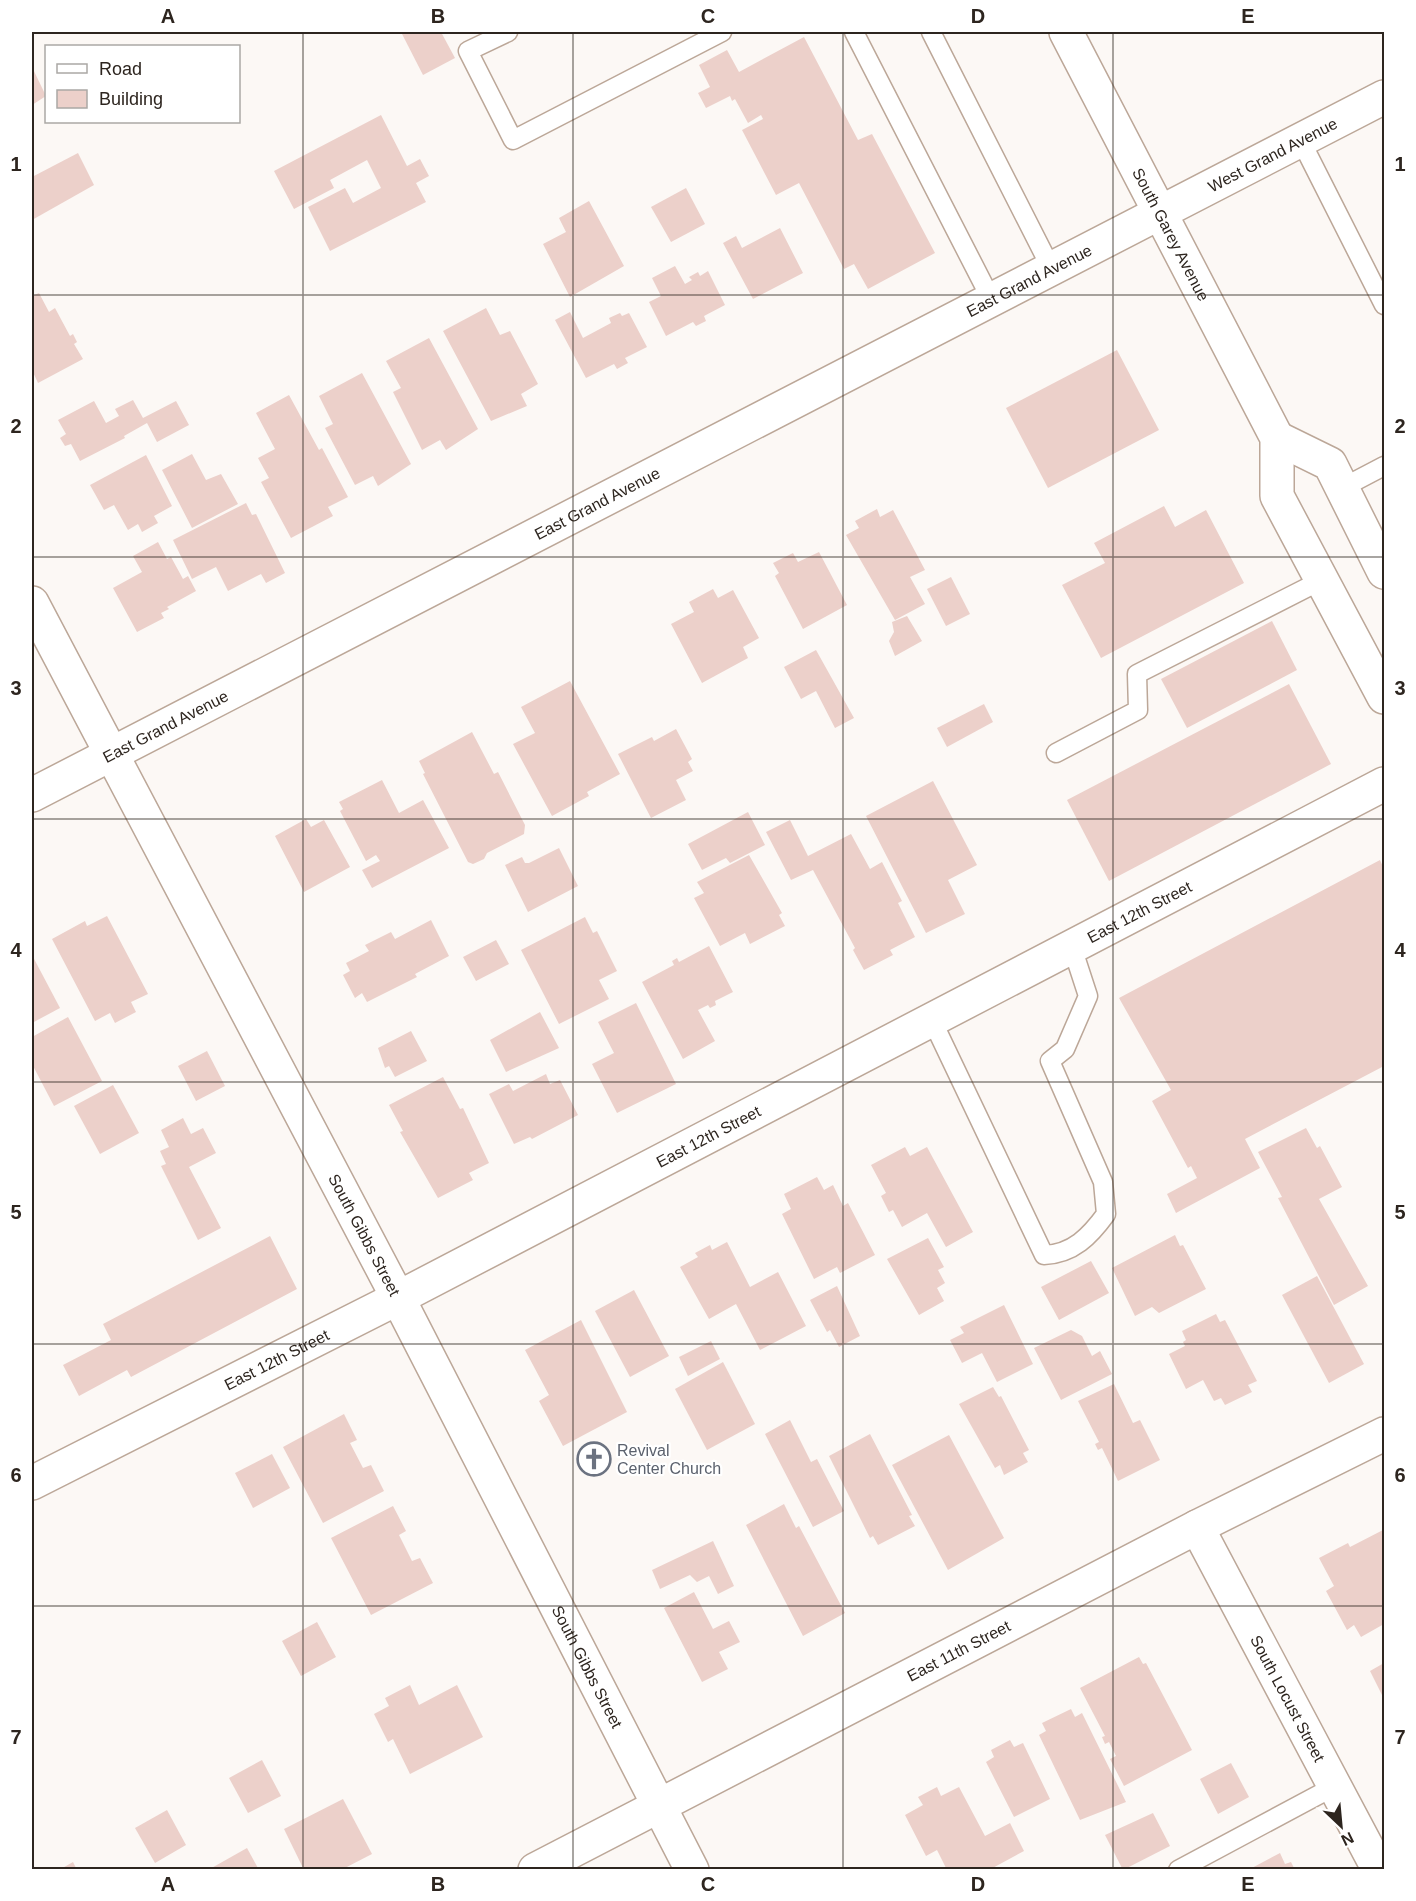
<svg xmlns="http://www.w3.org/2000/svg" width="1416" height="1901" viewBox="0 0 1416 1901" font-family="Arial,sans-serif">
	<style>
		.building { fill: #ecd0ca }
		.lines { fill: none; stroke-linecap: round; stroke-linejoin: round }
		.lane-casing { stroke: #bca798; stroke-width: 21 }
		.street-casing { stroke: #bca798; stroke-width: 36 }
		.secondary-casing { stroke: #bca798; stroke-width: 36 }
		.primary-casing { stroke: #bca798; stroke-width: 36 }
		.lane { stroke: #fff; stroke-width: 18 }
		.street { stroke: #fff; stroke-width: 33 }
		.secondary { stroke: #fff; stroke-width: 33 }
		.primary { stroke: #fff; stroke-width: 33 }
		.grid { fill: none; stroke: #2d251f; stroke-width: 1.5; stroke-opacity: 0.55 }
		.labels { text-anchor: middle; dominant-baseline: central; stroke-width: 4.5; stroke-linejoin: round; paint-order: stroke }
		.street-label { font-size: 16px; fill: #2d251f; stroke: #fff }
		.worship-label { font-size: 16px; fill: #5b616d; stroke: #fff; text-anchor: start }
		.neatline { fill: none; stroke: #2d251f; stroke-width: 2 }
		.grid-label { font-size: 20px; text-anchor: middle; font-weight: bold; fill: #2d251f }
	</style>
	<rect width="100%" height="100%" fill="#fcf8f5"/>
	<!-- building -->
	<g class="building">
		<path d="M401 32H441L455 58 423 75Z"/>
		<path d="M804 37 858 140 872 134 935 253 868 289 854 264 844 269 799 183 776 195 742 130 763 119 761 115 748 123 735 99 732 101 730 96 706 108 698 93 710 87 699 65 727 50 739 72Z"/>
		<path d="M32 67 46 96 32 105Z"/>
		<path d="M381 115 407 166 420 159 429 176 416 183 426 202 330 251 308 207 345 188 353 203 381 188 367 160 330 180 334 188 294 209 274 171Z"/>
		<path d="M78 153 94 185 32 220V177Z"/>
		<path d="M686 188 705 224 671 242 651 207Z"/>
		<path d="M589 201 624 266 570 297 543 244 566 232 559 218Z"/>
		<path d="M780 228 803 273 753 299 723 243 736 236 742 248Z"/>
		<path d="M675 266 685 284 692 280 689 277 698 272 700 276 708 271 725 305 704 316 706 321 696 326 693 322 666 336 649 302 661 296 652 278Z"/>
		<path d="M39 293 49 312 55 308 70 336 73 334 77 342 74 344 83 359 38 383 32 370V296Z"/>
		<path d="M486 308 500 335 510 331 538 384 521 394 527 406 491 421 443 331Z"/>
		<path d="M570 312 583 338 611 323 609 318 620 313 622 316 629 313 647 347 625 358 628 363 617 369 614 364 586 378 555 320Z"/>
		<path d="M429 338 478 429 446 450 440 440 422 450 393 392 401 388 386 361Z"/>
		<path d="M1117 350 1159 430 1048 488 1006 408Z"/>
		<path d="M362 373 411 464 378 486 373 476 355 485 325 428 333 424 319 396Z"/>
		<path d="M289 395 319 450 322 448 348 497 328 507 333 516 291 538 261 482 269 478 258 458 275 449 256 413Z"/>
		<path d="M133 400 143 418 176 401 189 425 157 442 147 423 124 436 125 438 80 461 71 444 65 446 60 438 66 434 58 420 94 401 106 423 119 416 115 409Z"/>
		<path d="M192 454 206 480 221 474 238 504 192 528 162 470Z"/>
		<path d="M146 455 172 506 154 516 158 523 142 532 138 524 128 530 114 505 104 510 90 485Z"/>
		<path d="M246 503 252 515 256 514 285 573 266 583 261 574 228 591 216 567 192 579 173 540Z"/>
		<path d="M1164 506 1175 527 1206 510 1244 583 1101 658 1062 585 1105 563 1094 543Z"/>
		<path d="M877 509 880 517 893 510 925 570 910 577 925 604 895 620 846 535 859 528 855 521Z"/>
		<path d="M158 542 167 559 171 557 183 579 188 576 196 591 167 607 169 609 161 613 164 618 137 632 113 588 142 572 133 556Z"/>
		<path d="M819 552 847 605 803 629 775 576 779 573 773 563 793 553 798 562Z"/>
		<path d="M951 577 970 614 946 626 927 589Z"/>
		<path d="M713 589 718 598 733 590 759 638 743 647 748 658 702 683 671 624 694 612 689 602Z"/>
		<path d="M907 616 922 641 895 656 889 641 894 632 892 622Z"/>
		<path d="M1272 621 1297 670 1187 728 1161 679Z"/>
		<path d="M816 650 854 718 835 728 816 691 801 699 784 667Z"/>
		<path d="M570 681 620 774 587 792 589 796 552 816 513 744 535 733 521 707Z"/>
		<path d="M1289 684 1331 764 1109 881 1067 800Z"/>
		<path d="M984 704 993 722 947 747 937 728Z"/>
		<path d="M676 729 692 759 688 762 693 771 676 780 686 800 651 818 618 754 652 737 654 741Z"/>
		<path d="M472 732 494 774 498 772 525 825 524 834 487 853 484 859 473 864 468 862 423 774 425 773 419 761Z"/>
		<path d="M382 780 399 813 423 800 449 848 372 888 362 870 380 861 376 855 366 861 340 811 343 809 339 802Z"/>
		<path d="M933 781 977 865 948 880 965 914 926 933 866 816Z"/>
		<path d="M748 812 765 845 730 863 726 858 702 870 688 844Z"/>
		<path d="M306 819 311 827 324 820 350 867 304 892 275 836Z"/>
		<path d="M790 820 808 856 851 834 870 869 882 862 902 901 898 903 915 937 890 950 893 955 864 970 853 950 855 948 813 870 791 880 766 832Z"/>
		<path d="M559 848 578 886 528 912 505 865 522 857 525 863H529Z"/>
		<path d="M749 855 782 913 779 915 785 926 750 944 745 933 720 946 694 898 704 893 697 882Z"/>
		<path d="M1380 860 1384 869V1066L1245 1139 1260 1168 1176 1213 1167 1194 1197 1178 1191 1166 1188 1168 1152 1101 1171 1090 1119 998Z"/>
		<path d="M107 916 148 994 131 1002 136 1012 115 1023 110 1013 95 1021 52 939 85 921 87 926Z"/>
		<path d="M585 917 593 933 597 931 617 971 599 980 609 999 559 1024 521 950Z"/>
		<path d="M431 920 449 956 415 974 417 977 367 1002 362 993 355 998 343 975 350 971 346 963 369 951 365 945 391 932 395 939Z"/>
		<path d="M496 940 509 964 476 981 463 957Z"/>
		<path d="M709 946 733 992 715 1001 716 1005 710 1008 708 1005 698 1010 715 1041 683 1059 642 982 674 965 672 961 677 958 679 962Z"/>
		<path d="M32 955 60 1008 32 1023Z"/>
		<path d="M636 1003 676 1084 617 1113 592 1064 614 1053 598 1022Z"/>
		<path d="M540 1012 559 1048 506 1072 490 1040Z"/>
		<path d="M68 1017 102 1081 54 1106 32 1064V1037Z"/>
		<path d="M411 1031 427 1061 395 1077 389 1066 385 1068 378 1048Z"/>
		<path d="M207 1051 225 1086 196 1101 178 1066Z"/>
		<path d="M546 1074 550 1084 560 1080 578 1115 532 1139 530 1137 514 1144 489 1094 509 1084 513 1091Z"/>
		<path d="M443 1077 460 1109 463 1108 489 1163 469 1173 473 1180 438 1198 400 1132 403 1131 389 1105Z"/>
		<path d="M113 1085 139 1133 100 1154 74 1106Z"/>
		<path d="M183 1118 191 1134 203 1128 216 1153 189 1167 221 1228 198 1240 161 1166 166 1164 160 1151 169 1147 161 1130Z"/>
		<path d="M1306 1128 1317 1148 1320 1146 1342 1187 1319 1199 1368 1286 1334 1305 1278 1198 1282 1197 1258 1152Z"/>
		<path d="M905 1147 910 1156 927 1147 973 1232 946 1247 927 1213 902 1227 893 1210 889 1212 881 1196 886 1193 871 1165Z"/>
		<path d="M817 1177 824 1190 833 1185 843 1206 848 1203 875 1255 840 1273 837 1267 814 1279 782 1214 791 1209 784 1194Z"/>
		<path d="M1175 1235 1180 1246 1183 1245 1206 1289 1159 1313 1152 1307 1135 1316 1112 1268Z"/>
		<path d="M270 1236 297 1289 131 1377 127 1370 79 1396 63 1365 111 1340 103 1324Z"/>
		<path d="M928 1238 944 1267 938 1270 945 1283 937 1288 944 1301 919 1315 887 1259Z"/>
		<path d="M727 1242 750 1287 778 1272 806 1326 760 1350 736 1304 709 1319 680 1267 698 1257 695 1253 710 1245 712 1250Z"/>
		<path d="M1091 1261 1109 1293 1059 1320 1041 1287Z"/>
		<path d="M1317 1276 1364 1364 1329 1383 1282 1295Z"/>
		<path d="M837 1286 860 1336 839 1347 830 1330 827 1332 810 1300Z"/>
		<path d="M634 1290 669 1356 630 1377 595 1311Z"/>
		<path d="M1004 1305 1033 1364 997 1382 982 1353 962 1363 950 1340 964 1333 960 1327Z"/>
		<path d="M1216 1314 1220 1322 1225 1320 1257 1381 1248 1385 1252 1392 1225 1405 1221 1398 1214 1401 1203 1380 1186 1389 1169 1354 1185 1346 1183 1342 1186 1340 1182 1331Z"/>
		<path d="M581 1320 627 1412 563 1446 539 1401 549 1395 525 1350Z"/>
		<path d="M1071 1330 1082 1336 1092 1356 1100 1351 1112 1374 1061 1400 1034 1348Z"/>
		<path d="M711 1341 720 1359 688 1376 679 1357Z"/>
		<path d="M723 1362 755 1424 707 1450 675 1389Z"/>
		<path d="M1114 1384 1133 1423 1140 1420 1160 1460 1118 1481 1102 1448 1098 1450 1095 1444 1099 1442 1078 1401Z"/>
		<path d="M993 1387 999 1397 1001 1396 1029 1450 1023 1453 1028 1462 1004 1475 1000 1465 995 1468 959 1404Z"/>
		<path d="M344 1414 357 1440 350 1443 363 1468 371 1465 384 1491 323 1523 283 1447Z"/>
		<path d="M790 1420 811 1462 817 1459 844 1511 813 1527 765 1434Z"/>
		<path d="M870 1434 912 1515 909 1516 915 1526 878 1545 873 1536 870 1538 829 1456Z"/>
		<path d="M949 1435 1004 1538 948 1570 892 1465Z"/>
		<path d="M272 1454 290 1488 253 1508 235 1473Z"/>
		<path d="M784 1504 796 1528 799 1526 845 1613 803 1636 746 1525Z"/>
		<path d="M393 1506 406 1531 399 1535 412 1561 420 1558 433 1583 371 1615 331 1538Z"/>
		<path d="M1383 1530 1384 1624 1361 1637 1354 1625 1347 1630 1326 1591 1334 1586 1319 1558 1348 1543 1350 1547Z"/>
		<path d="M713 1541 734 1586 718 1594 709 1576 697 1582 690 1575 660 1589 652 1570Z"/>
		<path d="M694 1592 713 1629 729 1621 740 1642 719 1652 728 1669 702 1682 664 1608Z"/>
		<path d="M317 1622 336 1657 301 1676 282 1641Z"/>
		<path d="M1139 1657 1143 1664 1146 1663 1192 1750 1124 1786 1110 1759 1116 1756 1109 1742 1105 1744 1102 1737 1105 1736 1080 1688Z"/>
		<path d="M1384 1663V1699L1370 1671Z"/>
		<path d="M410 1685 419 1705 457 1685 483 1737 410 1774 393 1739 388 1742 374 1714 389 1706 385 1698Z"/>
		<path d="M1071 1709 1075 1717 1082 1713 1126 1802 1080 1820 1039 1735 1046 1731 1042 1723Z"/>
		<path d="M1010 1740 1014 1747 1023 1743 1050 1799 1014 1817 986 1762 994 1757 991 1750Z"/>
		<path d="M262 1760 281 1796 248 1813 229 1778Z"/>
		<path d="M1231 1763 1249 1797 1218 1814 1200 1779Z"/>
		<path d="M937 1787 941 1796 959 1787 985 1836 1010 1823 1024 1851 989 1870H947L937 1850 926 1856 905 1815 923 1805 918 1797Z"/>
		<path d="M343 1799 372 1854 341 1870H304L284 1829Z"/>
		<path d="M167 1810 186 1845 155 1863 135 1828Z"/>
		<path d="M1153 1813 1170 1846 1123 1870 1105 1835Z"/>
		<path d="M247 1848 259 1870H208Z"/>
		<path d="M1280 1853 1285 1864 1291 1862 1295 1870H1248Z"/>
		<path d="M73 1862 77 1870H59Z"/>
	</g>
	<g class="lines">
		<defs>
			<g id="lane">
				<path d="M508 32 468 51 513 140 722 32"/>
				<path d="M854 32 992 301"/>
				<path d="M931 32 1052 270"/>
				<path d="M1301 141 1384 305"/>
				<path d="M1342 488 1384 466"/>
				<path d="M1056 753 1138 710 1137 674 1322 580"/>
				<path d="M932 1020 1044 1255C1073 1254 1090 1236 1106 1214L1103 1182 1050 1061 1065 1049 1088 996 1072 947"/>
				<path d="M1178 1870 1335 1786"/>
			</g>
			<g id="street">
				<path id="s1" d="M32 603 398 1298 692 1870"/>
				<path id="s2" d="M32 1483 398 1298 1384 784"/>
				<path id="s3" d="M1197 1527 1379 1870"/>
				<path id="s4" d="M535 1870 1197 1527 1384 1434"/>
			</g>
			<g id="secondary">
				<path id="s5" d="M32 795 1384 97"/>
			</g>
			<g id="primary">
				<path id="s6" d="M1066 32 1277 438V496L1384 697"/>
				<path d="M1277 438 1330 464 1384 572"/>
			</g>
		</defs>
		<!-- lane casing -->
		<use href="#lane" class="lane-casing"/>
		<!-- street casing -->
		<use href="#street" class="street-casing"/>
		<!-- secondary casing -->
		<use href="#secondary" class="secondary-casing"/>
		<!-- primary casing -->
		<use href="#primary" class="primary-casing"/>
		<!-- lane -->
		<use href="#lane" class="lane"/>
		<!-- street -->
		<use href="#street" class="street"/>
		<!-- secondary -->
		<use href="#secondary" class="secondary"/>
		<!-- primary -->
		<use href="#primary" class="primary"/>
	</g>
	<!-- grid -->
	<path class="grid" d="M303 32V1870M573 32V1870M843 32V1870M1113 32V1870M32 295H1384M32 557H1384M32 819H1384M32 1082H1384M32 1344H1384M32 1606H1384"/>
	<!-- icons -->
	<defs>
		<symbol id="church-ring" viewBox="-11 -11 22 22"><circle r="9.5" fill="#fff" stroke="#6b7280" stroke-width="1.5"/><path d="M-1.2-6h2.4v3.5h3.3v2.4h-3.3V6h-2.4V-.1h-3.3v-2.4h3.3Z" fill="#6b7280"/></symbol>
	</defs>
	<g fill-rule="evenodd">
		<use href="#church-ring" x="575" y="1440" width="38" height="38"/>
	</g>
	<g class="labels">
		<!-- street labels -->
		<g class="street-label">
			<text stroke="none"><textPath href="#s5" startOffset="1396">West Grand Avenue</textPath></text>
			<text stroke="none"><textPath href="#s6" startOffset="228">South Garey Avenue</textPath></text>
			<text stroke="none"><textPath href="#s5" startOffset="1122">East Grand Avenue</textPath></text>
			<text stroke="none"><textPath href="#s5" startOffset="636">East Grand Avenue</textPath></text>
			<text stroke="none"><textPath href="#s5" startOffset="150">East Grand Avenue</textPath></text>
			<text stroke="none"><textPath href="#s2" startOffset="1246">East 12th Street</textPath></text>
			<text stroke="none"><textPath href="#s2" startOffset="760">East 12th Street</textPath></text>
			<text stroke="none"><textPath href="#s1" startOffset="714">South Gibbs Street</textPath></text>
			<text stroke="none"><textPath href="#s2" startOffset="274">East 12th Street</textPath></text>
			<text stroke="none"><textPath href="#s4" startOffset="477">East 11th Street</textPath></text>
			<text stroke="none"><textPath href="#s1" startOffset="1200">South Gibbs Street</textPath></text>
			<text stroke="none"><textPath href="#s3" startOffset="194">South Locust Street</textPath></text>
		</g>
		<!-- worship labels -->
		<g class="worship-label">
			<text x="617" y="1450">Revival<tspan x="617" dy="18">Center Church</tspan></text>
		</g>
	</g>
	<!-- border -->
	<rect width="1416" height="1901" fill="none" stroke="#ffffff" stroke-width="66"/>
	<!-- legend -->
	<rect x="45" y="45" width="195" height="78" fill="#ffffff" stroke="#aba8a5" stroke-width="1.5"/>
	<rect x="57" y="64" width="30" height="9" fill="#ffffff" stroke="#aba8a5" stroke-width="1.5"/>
	<text x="99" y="75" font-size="18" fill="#2d251f">Road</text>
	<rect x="57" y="90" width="30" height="18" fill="#ecd0ca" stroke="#aba8a5" stroke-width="1.5"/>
	<text x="99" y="105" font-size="18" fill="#2d251f">Building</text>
	<!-- north arrow -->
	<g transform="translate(1341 1826) rotate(154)" stroke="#ffffff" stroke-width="4.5" paint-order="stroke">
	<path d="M0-4.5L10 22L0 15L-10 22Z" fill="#2d251f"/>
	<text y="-9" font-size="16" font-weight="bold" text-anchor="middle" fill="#2d251f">N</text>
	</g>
	<rect x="33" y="33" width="1350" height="1835" class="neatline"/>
	<g class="grid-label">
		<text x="168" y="23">A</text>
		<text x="438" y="23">B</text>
		<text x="708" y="23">C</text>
		<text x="978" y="23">D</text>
		<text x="1248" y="23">E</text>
		<text x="16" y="171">1</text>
		<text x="1400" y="171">1</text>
		<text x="16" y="433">2</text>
		<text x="1400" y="433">2</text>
		<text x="16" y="695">3</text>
		<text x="1400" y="695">3</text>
		<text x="16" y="957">4</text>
		<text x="1400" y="957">4</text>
		<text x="16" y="1219">5</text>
		<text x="1400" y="1219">5</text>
		<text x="16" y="1482">6</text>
		<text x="1400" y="1482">6</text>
		<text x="16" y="1744">7</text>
		<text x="1400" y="1744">7</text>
		<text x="168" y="1891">A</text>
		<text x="438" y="1891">B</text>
		<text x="708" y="1891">C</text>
		<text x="978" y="1891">D</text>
		<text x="1248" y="1891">E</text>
	</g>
</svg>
